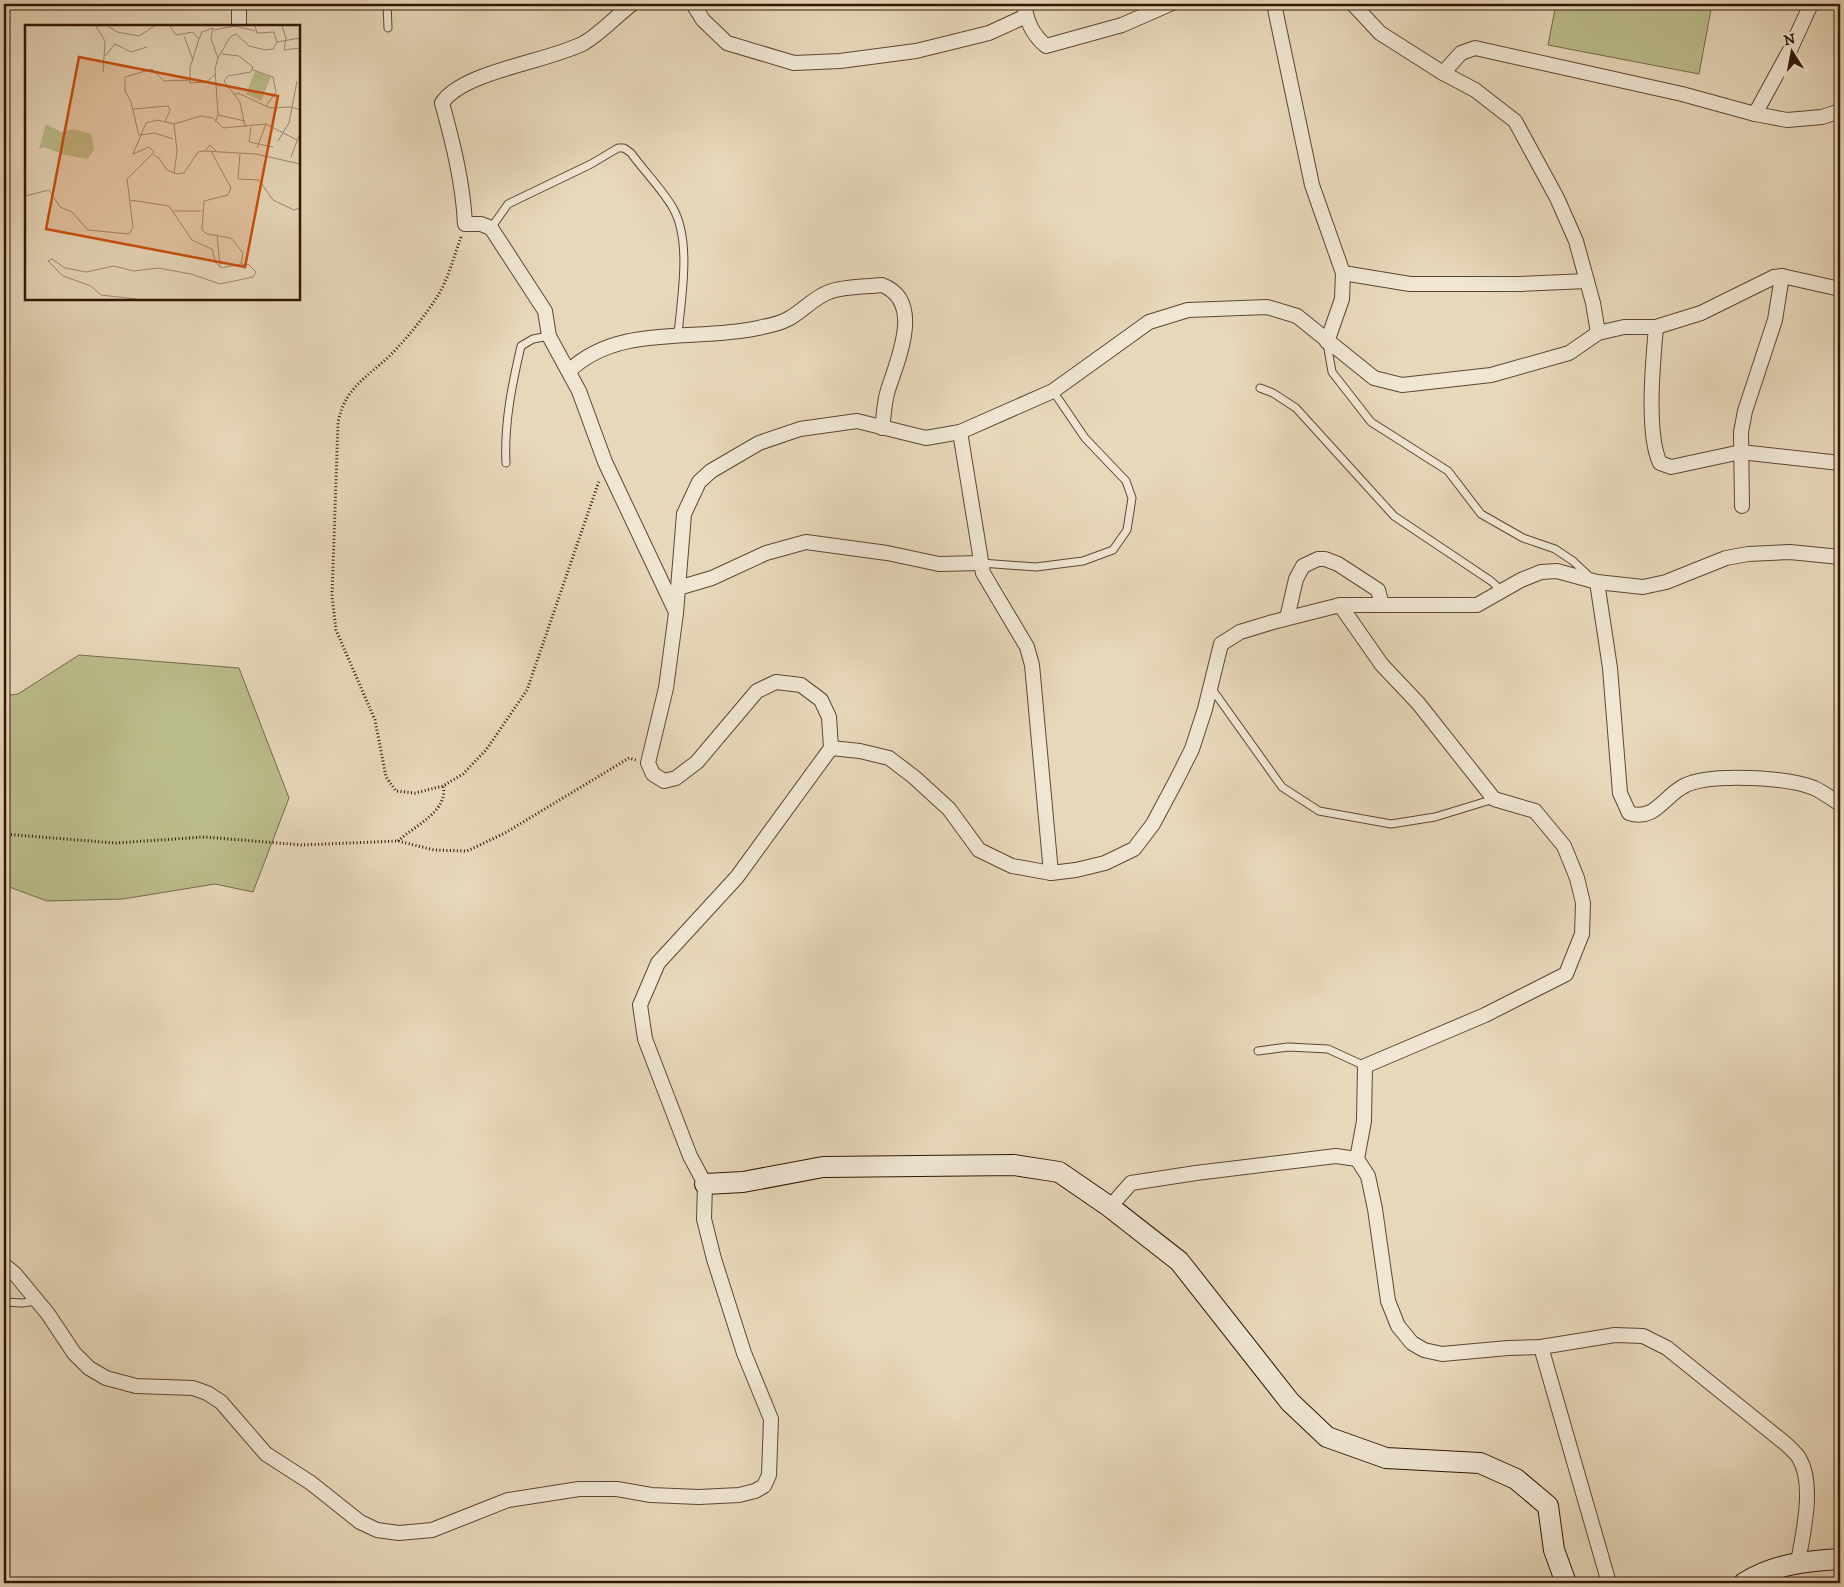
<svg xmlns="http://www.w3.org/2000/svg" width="1844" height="1587" viewBox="0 0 1844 1587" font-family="'IM FELL DW Pica',serif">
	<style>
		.green { fill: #bcbd8c; stroke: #766a48 }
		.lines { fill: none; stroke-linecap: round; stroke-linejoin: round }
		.lane-casing { stroke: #5e4632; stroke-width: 9 }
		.street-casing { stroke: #5e4632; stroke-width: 16 }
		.secondary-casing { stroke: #301605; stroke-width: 22 }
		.path { stroke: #301605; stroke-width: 3; stroke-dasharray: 1 2.5; stroke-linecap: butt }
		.lane { stroke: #f0e6d3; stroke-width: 7 }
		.street { stroke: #f0e6d3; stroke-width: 14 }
		.secondary { stroke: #f0e6d3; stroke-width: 20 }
		.inset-road { fill: none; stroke: #9e8a72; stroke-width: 1 }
		.view { fill: #cc4f0b; fill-opacity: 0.15; stroke: #cc4f0b; stroke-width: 2.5 }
		.inset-edge { fill: none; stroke: #301605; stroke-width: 2.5 }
	</style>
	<rect width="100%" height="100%" fill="#e8d8bb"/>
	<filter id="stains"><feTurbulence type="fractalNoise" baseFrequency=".004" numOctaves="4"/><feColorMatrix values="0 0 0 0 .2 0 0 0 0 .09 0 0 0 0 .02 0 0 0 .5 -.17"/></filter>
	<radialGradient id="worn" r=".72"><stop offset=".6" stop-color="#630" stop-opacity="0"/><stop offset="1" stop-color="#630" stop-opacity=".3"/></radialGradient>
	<!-- green -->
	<g class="green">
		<path d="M1556 4H1712L1699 74 1548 45Z"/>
		<path d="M79 655 239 668 289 798 253 892 215 884 123 899 47 901 4 885V696L18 694Z"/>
	</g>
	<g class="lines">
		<defs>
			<g id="lane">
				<path d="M387 4 388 28"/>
				<path d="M491 228 508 204 591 164 618 148H624L631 153C644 171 662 189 673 208 692 242 681 298 678 335"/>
				<path d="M1327 343 1332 372 1371 422 1448 471 1481 514 1523 538 1555 549 1573 561 1589 576"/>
				<path d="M1260 388 1273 393 1296 408 1394 516 1491 581 1502 591"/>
				<path d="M506 463C504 423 512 385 521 346L533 339 549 336"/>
				<path d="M981 563 1036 567 1083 561 1113 550 1127 530 1132 498 1126 481 1085 438 1053 391"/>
				<path d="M1212 689 1282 787 1319 811 1391 824 1435 817 1494 799"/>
				<path d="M1258 1051 1288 1047 1328 1049 1365 1066"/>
				<path d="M4 1302 23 1303 36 1301"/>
			</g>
			<g id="street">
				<path d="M632 4C616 16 601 33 584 43 548 62 463 71 442 103 453 143 463 183 465 224H481L491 228 545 311 549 336 579 391 605 462 675 610"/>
				<path d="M693 4 703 20 727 43 794 63 840 61 916 51 989 33 1026 16"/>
				<path d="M1024 4C1027 22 1032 34 1046 46L1122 25 1170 4"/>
				<path d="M1274 4 1312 185 1343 273 1342 299 1327 342"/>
				<path d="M1353 4 1380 33 1443 73 1475 90 1515 121 1557 198 1576 241 1593 303 1598 333"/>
				<path d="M239 26V4"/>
				<path d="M1443 73 1461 53 1475 48 1682 94 1755 114 1787 120 1822 117 1840 111"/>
				<path d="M1755 114 1790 50 1811 4"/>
				<path d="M1343 273 1410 284H1520L1587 281"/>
				<path d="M1656 327C1653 361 1646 434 1660 463L1671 467 1741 452 1840 463"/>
				<path d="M569 371C619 323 696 342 758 328 768 326 779 324 788 319 802 312 814 297 829 292 844 286 865 287 882 285 924 301 898 359 888 390 884 402 884 416 882 428"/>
				<path d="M960 432 983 573 1027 647 1032 665 1051 873"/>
				<path d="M1742 506 1741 432 1745 411 1775 320 1782 276"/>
				<path d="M1597 582 1610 668 1620 793 1629 813C1654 822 1664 796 1684 786 1709 773 1787 777 1814 788 1823 792 1832 799 1840 804"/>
				<path d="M678 588 712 578 766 553 806 542 887 553 939 564 981 563"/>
				<path d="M1340 605 1382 665 1418 703 1494 799 1535 811 1564 846 1577 878 1583 903 1582 934 1566 974 1485 1015 1365 1066 1364 1121 1357 1159 1368 1176 1375 1209 1388 1301 1398 1326 1412 1343 1424 1350 1442 1354 1508 1348 1541 1347 1615 1335 1643 1336 1667 1348 1786 1444C1790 1448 1796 1453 1799 1458 1815 1484 1803 1534 1798 1562"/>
				<path d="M1287 618 1296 579 1303 566 1318 559H1325L1338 564 1378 590 1382 605"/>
				<path d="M831 748 860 751 889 758 914 777 949 809 979 850 1012 866 1051 873 1076 870 1105 863 1134 849 1153 824 1177 779 1192 749 1205 709 1221 644 1240 632 1273 622 1340 605H1477L1521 580 1541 572 1557 571 1597 582 1643 587 1666 582 1726 558 1748 554 1790 552 1840 557"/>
				<path d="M1110 1207 1131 1183 1196 1173 1336 1156 1357 1159"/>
				<path d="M4 1265 15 1274 48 1314 74 1353 89 1368 106 1378 136 1386 193 1388 207 1393 221 1402 266 1454 311 1483 360 1522 377 1530 399 1533 432 1530 508 1500 579 1489H617L651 1495 699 1497 739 1495 755 1491 764 1486 769 1475 771 1419 744 1353 714 1259 704 1219 705 1184 690 1156 645 1039 640 1005 658 963 737 877 831 748 829 717 821 700 801 685 776 682 757 691 697 762 676 778 664 781 653 774 648 763 666 688 676 613 684 514 699 482 711 471 759 443 800 429 857 421 926 438 960 432 1053 391 1149 322 1188 310 1267 307 1297 316 1374 378 1402 385 1491 375 1569 353 1598 333 1624 327H1656L1701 313 1774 277 1782 276 1840 289"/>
				<path d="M1541 1347 1609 1583"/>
			</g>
			<g id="secondary">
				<path d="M705 1184 743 1182 823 1167 1014 1165 1059 1172 1110 1207 1179 1261 1290 1402 1327 1437 1386 1458 1480 1463 1516 1479 1548 1506 1554 1550 1566 1583"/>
				<path d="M1744 1583C1774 1564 1806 1561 1840 1559"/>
			</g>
		</defs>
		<!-- lane casing -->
		<use href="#lane" class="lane-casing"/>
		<!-- street casing -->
		<use href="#street" class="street-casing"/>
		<!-- secondary casing -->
		<use href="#secondary" class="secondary-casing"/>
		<!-- path -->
		<g class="path">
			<path d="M461 237C454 256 448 280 437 297 426 314 412 332 399 346 375 374 345 383 338 423L332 596 336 630 375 720 386 777 396 791 415 793 443 786 463 774 486 750 527 690 599 481"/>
			<path d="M4 834 115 843 205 837 302 845 398 841 434 850 467 851 505 833 629 758 636 760"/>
			<path d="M398 841C414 826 449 811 443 786"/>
		</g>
		<!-- lane -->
		<use href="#lane" class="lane"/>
		<!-- street -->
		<use href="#street" class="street"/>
		<!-- secondary -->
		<use href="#secondary" class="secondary"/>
	</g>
	<!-- overview -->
	<g transform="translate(25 25)">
		<rect width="275" height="275" fill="#e8d8bb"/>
		<path d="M230 46 246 52 236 76 221 69ZM21 99 36 107 49 104 66 109 69 124 63 134 40 130 18 122 14 124Z" fill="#bcbd8c"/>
		<path class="inset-road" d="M71 1 80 16 78 47M83 1 92 7 114 11 129 1M145 1 151 10 168 7 174 14 177 7 188 3 186 14 193 33M257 1 261 13 259 25 275 23M189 5 210 1 230 6M159 11 168 35M174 14 165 43V58L181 57 191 49M252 17 275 13M197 29 214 31 228 42 226 47 203 51 199 56 215 77 220 102M80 31 90 19 106 27 122 22M228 45 248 52 251 67 241 81M209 70 213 68 245 83 267 82 275 85M108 84 143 81 145 85 140 97M193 90 220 96M190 97 193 90 190 44 193 33 205 12 211 9 224 21 241 25 248 24 252 17 249 7 232 8 230 1M149 99 152 126 149 149M226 102 224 117 248 122M115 110 130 108 148 114M114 111 106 77 100 66V52L127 44 139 56 165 55M253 116 264 98 272 56M232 123 241 99M180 126 185 120 191 126M186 126 206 163 203 170 179 176 177 205 182 209 206 213 218 228 216 239M215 129 213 154 234 155 248 175 269 185 275 183M128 130 134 133 142 145 152 149 159 148 173 127 179 126 231 129 275 139M266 132 275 108M0 171 24 165 35 182 47 187 63 205 104 209 108 202 102 154 129 127 124 122 108 129 121 98 132 95 149 99 176 91 188 93 198 103 241 99 272 115M105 175 144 181 167 215 187 224 191 238 196 243 216 239 224 240 231 247 228 252 195 259 166 249 133 243 109 246 89 241 61 247 40 243 27 234 23 236 38 251 66 261 76 270 111 274M149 186H176M192 210 195 241"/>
		<path class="view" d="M54 32 253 71 220 242 21 204Z"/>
		<rect width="275" height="275" class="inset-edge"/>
	</g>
	<!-- margin -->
	<rect width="1844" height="1587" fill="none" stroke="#e8d8bb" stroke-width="20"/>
	<rect x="5" y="5" width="1834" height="1577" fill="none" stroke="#301605" stroke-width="2.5"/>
	<rect x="10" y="10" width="1824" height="1567" fill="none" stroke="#301605"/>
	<!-- north arrow -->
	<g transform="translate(1792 52) rotate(349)" stroke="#f0e6d3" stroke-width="4" paint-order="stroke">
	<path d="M0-4L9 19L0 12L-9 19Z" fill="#301605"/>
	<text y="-8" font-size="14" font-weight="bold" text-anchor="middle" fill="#301605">N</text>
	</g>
	<rect width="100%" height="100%" filter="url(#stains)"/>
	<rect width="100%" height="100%" fill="url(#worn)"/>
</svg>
